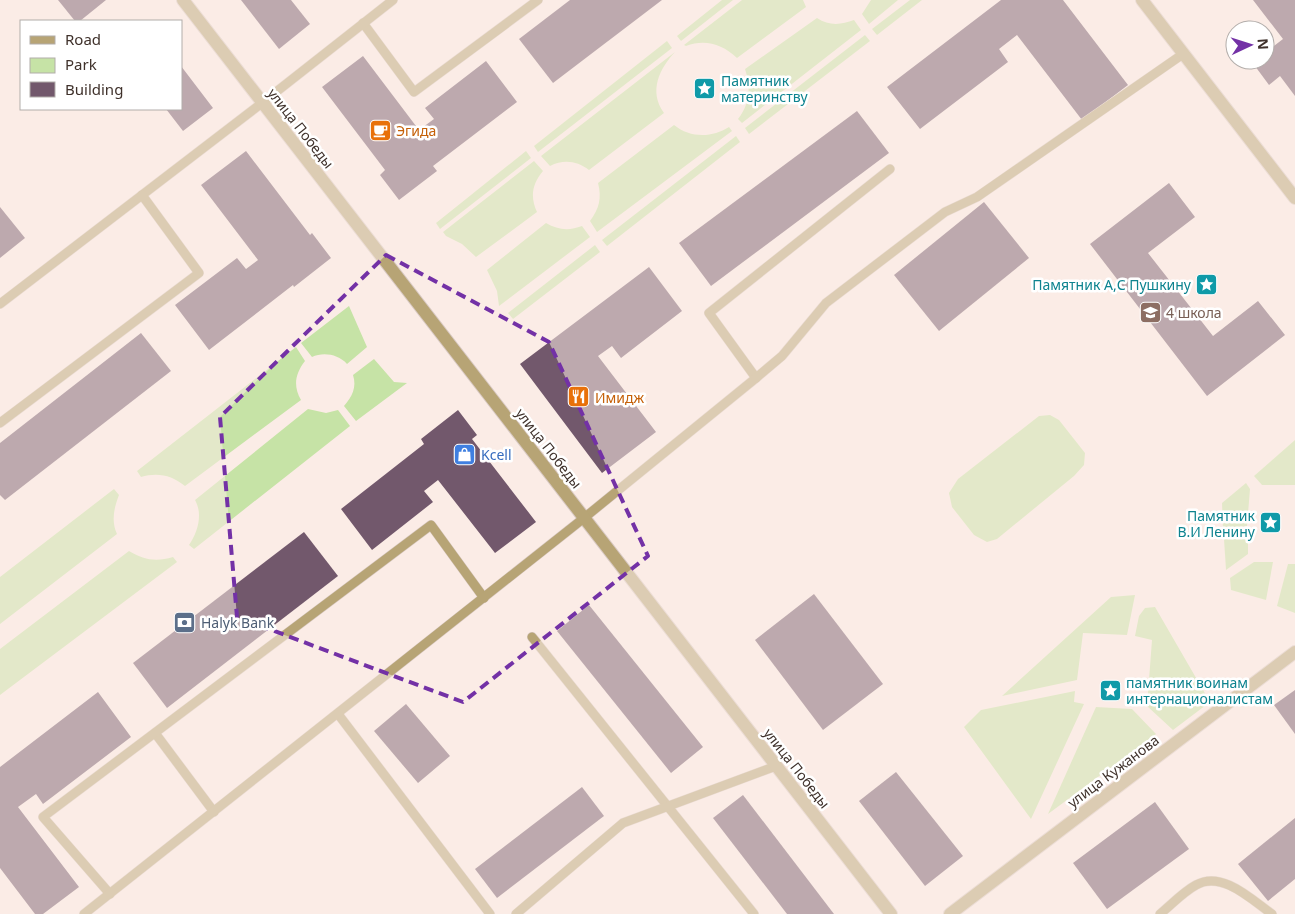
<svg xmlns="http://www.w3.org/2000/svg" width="1295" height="914" viewBox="0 0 1295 914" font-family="'Noto Sans',sans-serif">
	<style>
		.green { fill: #c6e3a6 }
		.building { fill: #72586c }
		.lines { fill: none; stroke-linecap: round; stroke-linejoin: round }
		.lane-casing { stroke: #d9cac4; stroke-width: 10 }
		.street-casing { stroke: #d9cac4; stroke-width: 14 }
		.lane { stroke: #b7a475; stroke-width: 9 }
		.street { stroke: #b7a475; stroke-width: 12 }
		.marked { fill: none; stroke: #7331a6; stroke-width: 4; stroke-dasharray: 10 6; stroke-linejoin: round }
		.labels { text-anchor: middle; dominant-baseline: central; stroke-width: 5; stroke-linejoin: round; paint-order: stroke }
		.culture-label { font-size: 14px; fill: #0d838f; stroke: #fff; text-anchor: start }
		.street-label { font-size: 14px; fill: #3f312b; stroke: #fff }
		.food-label { font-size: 14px; fill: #c56008; stroke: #fff; text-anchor: start }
		.education-label { font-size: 14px; fill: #785e54; stroke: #fff; text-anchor: start }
		.shop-label { font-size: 14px; fill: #366cbe; stroke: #fff; text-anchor: start }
		.service-label { font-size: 14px; fill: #4e5e75; stroke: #fff; text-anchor: start }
	</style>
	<rect width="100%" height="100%" fill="#fbece6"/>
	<!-- green -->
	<g class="green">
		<path d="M722 0H733L681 41 677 36Z"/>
		<path d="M742 0H803L806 7 737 58C722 44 705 39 686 46L684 45Z"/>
		<path d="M871 0H898L869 24 862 14Z"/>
		<path d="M910 0H922L877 35 872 29Z"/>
		<path d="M817 18C829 26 841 25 854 20L861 30 742 123 738 119C750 104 751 87 745 69Z"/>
		<path d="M865 35 870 41 749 134 745 128Z"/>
		<path d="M667 41 672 48 538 152 534 146Z"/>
		<path d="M675 52C660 68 648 91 664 113L589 170C577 161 564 159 550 166L541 156Z"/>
		<path d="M674 125C690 138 712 138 729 127L732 131 597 232 590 221C599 209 602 198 598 183Z"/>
		<path d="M736 136 740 142 607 246 602 240Z"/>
		<path d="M526 151 531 158 440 229 436 223Z"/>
		<path d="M534 161 543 171C532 184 530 197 537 212L476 257 462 244 446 236 443 232Z"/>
		<path d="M546 223C558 230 569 231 582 226L590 237 499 306 497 291 487 270Z"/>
		<path d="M595 245 600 252 513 319 508 313Z"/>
		<path d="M349 306 367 347 347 364C338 354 323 352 312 357L301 343Z"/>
		<path d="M296 347 305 361C295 374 293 386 301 400L185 486C172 475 157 472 141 477L137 471Z"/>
		<path d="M374 359 394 382 407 383 356 421 344 406C352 397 357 387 353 375Z"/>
		<path d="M308 409 326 413 338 410 350 426 194 549 189 545C198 532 203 514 195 500Z"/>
		<path d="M1050 415 1059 420 1085 453 1084 465 1074 476 997 539 987 542 974 535 952 507 949 493 958 479 1039 416Z"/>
		<path d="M1295 440V485H1262L1254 476Z"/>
		<path d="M1246 483 1250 489 1247 526 1223 529 1222 503Z"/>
		<path d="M114 489 119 495C114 508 111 521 117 534L0 624V577Z"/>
		<path d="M1248 538V554L1226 570 1224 539Z"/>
		<path d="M129 551C144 560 156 562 173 557L177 562 0 695V649Z"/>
		<path d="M1254 562H1273L1266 600 1231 590 1230 578Z"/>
		<path d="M1288 564H1295V613L1277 606Z"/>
		<path d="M1135 595 1127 635 1083 633 1077 680 1002 696 1111 597Z"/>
		<path d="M1155 607 1210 702 1173 730 1147 706 1152 640 1135 636 1139 616 1145 608Z"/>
		<path d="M1075 691 1074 702 1084 704 1031 819 964 727 981 710Z"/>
		<path d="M1096 707 1132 709 1156 734 1048 814Z"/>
	</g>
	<!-- building -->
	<g class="building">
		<path d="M58 0H106L80 21H75Z"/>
		<path d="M241 0H291L310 24 279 49Z"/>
		<path d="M570 0H662L553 83 519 39Z"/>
		<path d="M1001 0H1063L1128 85 1082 120 1017 35 999 49 1008 62 920 129 887 87Z"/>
		<path d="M1253 0H1295V96L1280 76 1269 85 1252 62 1255 60H1265V53L1283 39Z"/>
		<path d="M363 56 419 130 434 119 425 108 486 61 517 102 433 166 437 171 399 200 380 175 385 170 322 87Z"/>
		<path d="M181 66 213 108 183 131 166 109H181Z"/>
		<path d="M857 111 889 153 711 286 679 243Z"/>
		<path d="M246 151 310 235 312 233 331 258 294 287 293 285 209 350 175 305 237 258 246 269 258 260 201 185Z"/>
		<path d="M1169 183 1195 217 1148 253 1213 336 1258 301 1285 335 1207 396 1090 244Z"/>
		<path d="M984 202 1029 258 939 331 894 275Z"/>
		<path d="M0 207 25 238 0 258Z"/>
		<path d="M649 267 682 311 621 358 612 346 598 356 656 432 602 473 520 364Z"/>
		<path d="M141 333 171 371 5 500 0 495V443Z"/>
		<path d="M458 410 477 435 472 439 536 522 495 553 438 480 424 491 433 502 372 550 341 509 424 444 421 439Z"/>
		<path d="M304 532 338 576 167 708 133 663Z"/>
		<path d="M814 594 883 684 823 730 755 640Z"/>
		<path d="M589 605 703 747 671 773 557 631Z"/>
		<path d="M1295 690V734L1274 705Z"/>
		<path d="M98 692 131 737 43 804 36 794 18 807 79 887 43 914H35L0 868V767Z"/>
		<path d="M406 704 450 756 418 783 374 731Z"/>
		<path d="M896 772 963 856 925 886 859 801Z"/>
		<path d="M582 787 604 816 497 898 475 869Z"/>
		<path d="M743 795 834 914H787L713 818Z"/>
		<path d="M1155 802 1189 849 1107 909 1073 863Z"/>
		<path d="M1295 818V879L1268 901 1238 864Z"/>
	</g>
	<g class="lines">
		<defs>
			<g id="lane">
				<path d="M363 23 414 92 538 0"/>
				<path d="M0 304 262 103 393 0"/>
				<path d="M756 378 709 313 890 169"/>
				<path d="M0 423 199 273 142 195"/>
				<path d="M532 637 754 914"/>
				<path d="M338 714 490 914"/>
				<path d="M155 733 214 812"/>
				<path d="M110 894 43 817 431 525 484 598"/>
				<path d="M84 914 584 518 756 378 782 356 826 303 945 212 977 197 1183 54"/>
				<path d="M516 914 623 823 776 766"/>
				<path d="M1160 914C1171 905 1183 892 1196 885 1222 870 1252 900 1272 914"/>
			</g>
			<g id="street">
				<path d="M183 0 891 914"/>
				<path d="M1142 0 1295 198"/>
				<path d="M950 914 1295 652"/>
			</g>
		</defs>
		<!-- lane casing -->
		<use href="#lane" class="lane-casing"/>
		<!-- street casing -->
		<use href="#street" class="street-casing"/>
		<!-- lane -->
		<use href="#lane" class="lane"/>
		<!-- street -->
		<use href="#street" class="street"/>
	</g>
	<!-- marked area -->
	<path d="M0 0H1295V914H0ZM386 255 549 342 648 556 463 702 237 617 220 417Z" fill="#fbece6" fill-opacity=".55" fill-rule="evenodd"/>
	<path class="marked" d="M386 255 549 342 648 556 463 702 237 617 220 417Z"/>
	<!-- icons -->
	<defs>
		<symbol id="sight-square" viewBox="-11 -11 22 22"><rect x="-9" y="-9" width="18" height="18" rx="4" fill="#0f9aa8" stroke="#fff"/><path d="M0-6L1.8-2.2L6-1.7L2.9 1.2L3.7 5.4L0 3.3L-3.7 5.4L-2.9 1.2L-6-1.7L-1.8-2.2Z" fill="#fff"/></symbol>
		<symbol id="cafe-square" viewBox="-11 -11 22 22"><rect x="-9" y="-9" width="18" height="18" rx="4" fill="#e8710a" stroke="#fff"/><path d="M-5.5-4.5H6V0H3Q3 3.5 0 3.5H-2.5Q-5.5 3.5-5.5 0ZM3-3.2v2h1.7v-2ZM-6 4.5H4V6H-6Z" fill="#fff"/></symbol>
		<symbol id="school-square" viewBox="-11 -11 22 22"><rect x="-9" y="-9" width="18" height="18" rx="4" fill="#8d6e63" stroke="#fff"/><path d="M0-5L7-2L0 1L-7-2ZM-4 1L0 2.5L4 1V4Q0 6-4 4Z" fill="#fff"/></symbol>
		<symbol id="restaurant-square" viewBox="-11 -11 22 22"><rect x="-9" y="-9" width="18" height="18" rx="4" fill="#e8710a" stroke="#fff"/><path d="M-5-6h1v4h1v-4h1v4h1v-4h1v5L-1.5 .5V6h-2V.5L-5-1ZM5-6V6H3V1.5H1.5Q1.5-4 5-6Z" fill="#fff"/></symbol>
		<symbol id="shop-square" viewBox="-11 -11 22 22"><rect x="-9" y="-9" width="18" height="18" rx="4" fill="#3f7fe0" stroke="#fff"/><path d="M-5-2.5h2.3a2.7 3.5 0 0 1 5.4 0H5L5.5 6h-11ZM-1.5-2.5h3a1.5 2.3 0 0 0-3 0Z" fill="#fff"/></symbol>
		<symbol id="bank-square" viewBox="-11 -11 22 22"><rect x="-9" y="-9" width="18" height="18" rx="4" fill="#5c6f8a" stroke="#fff"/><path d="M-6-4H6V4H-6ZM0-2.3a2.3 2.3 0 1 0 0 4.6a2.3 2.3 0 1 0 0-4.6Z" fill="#fff"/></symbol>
	</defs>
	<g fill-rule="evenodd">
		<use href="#sight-square" x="692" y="76" width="25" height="25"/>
		<use href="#cafe-square" x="368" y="118" width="25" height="25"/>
		<use href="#sight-square" x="1194" y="272" width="25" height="25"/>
		<use href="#school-square" x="1138" y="300" width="25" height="25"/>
		<use href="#restaurant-square" x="566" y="384" width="25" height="25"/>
		<use href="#shop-square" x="452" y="442" width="25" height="25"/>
		<use href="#sight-square" x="1258" y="510" width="25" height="25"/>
		<use href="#bank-square" x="172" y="610" width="25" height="25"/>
		<use href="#sight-square" x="1098" y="678" width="25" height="25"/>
	</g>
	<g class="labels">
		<!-- culture labels -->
		<g class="culture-label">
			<text x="721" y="80">Памятник<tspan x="721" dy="16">материнству</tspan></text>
			<text x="1191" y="284" text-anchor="end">Памятник А,С Пушкину</text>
			<text x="1255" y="515" text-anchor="end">Памятник<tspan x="1255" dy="16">В.И Ленину</tspan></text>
			<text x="1126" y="682">памятник воинам<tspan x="1126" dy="16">интернационалистам</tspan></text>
		</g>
		<!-- street labels -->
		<g class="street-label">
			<text transform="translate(301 128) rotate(52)">улица Победы</text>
			<text transform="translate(549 448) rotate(52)">улица Победы</text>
			<text transform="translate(797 768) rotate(52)">улица Победы</text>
			<text transform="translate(1113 771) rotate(-37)">улица Кужанова</text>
		</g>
		<!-- food labels -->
		<g class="food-label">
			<text x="396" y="130">Эгида</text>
			<text x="595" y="397">Имидж</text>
		</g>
		<!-- education labels -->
		<g class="education-label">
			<text x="1166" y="312">4 школа</text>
		</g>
		<!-- shop labels -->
		<g class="shop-label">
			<text x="481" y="454">Kcell</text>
		</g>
		<!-- service labels -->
		<g class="service-label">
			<text x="201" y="622">Halyk Bank</text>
		</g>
	</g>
	<!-- legend -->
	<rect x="20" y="20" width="162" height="90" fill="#ffffff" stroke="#b2adaa"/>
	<rect x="30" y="36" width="25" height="8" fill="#b7a475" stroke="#b2adaa"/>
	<text x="65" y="45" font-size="15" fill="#3f312b">Road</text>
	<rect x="30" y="58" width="25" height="15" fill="#c6e3a6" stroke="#b2adaa"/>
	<text x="65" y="70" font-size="15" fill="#3f312b">Park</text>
	<rect x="30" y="82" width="25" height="15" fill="#72586c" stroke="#b2adaa"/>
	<text x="65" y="95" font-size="15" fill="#3f312b">Building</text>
	<!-- north arrow -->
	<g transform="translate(1250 45) rotate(86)"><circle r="24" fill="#ffffff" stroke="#b2adaa"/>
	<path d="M0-4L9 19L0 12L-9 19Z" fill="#7331a6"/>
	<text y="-8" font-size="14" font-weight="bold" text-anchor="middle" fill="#3f312b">N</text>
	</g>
</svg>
